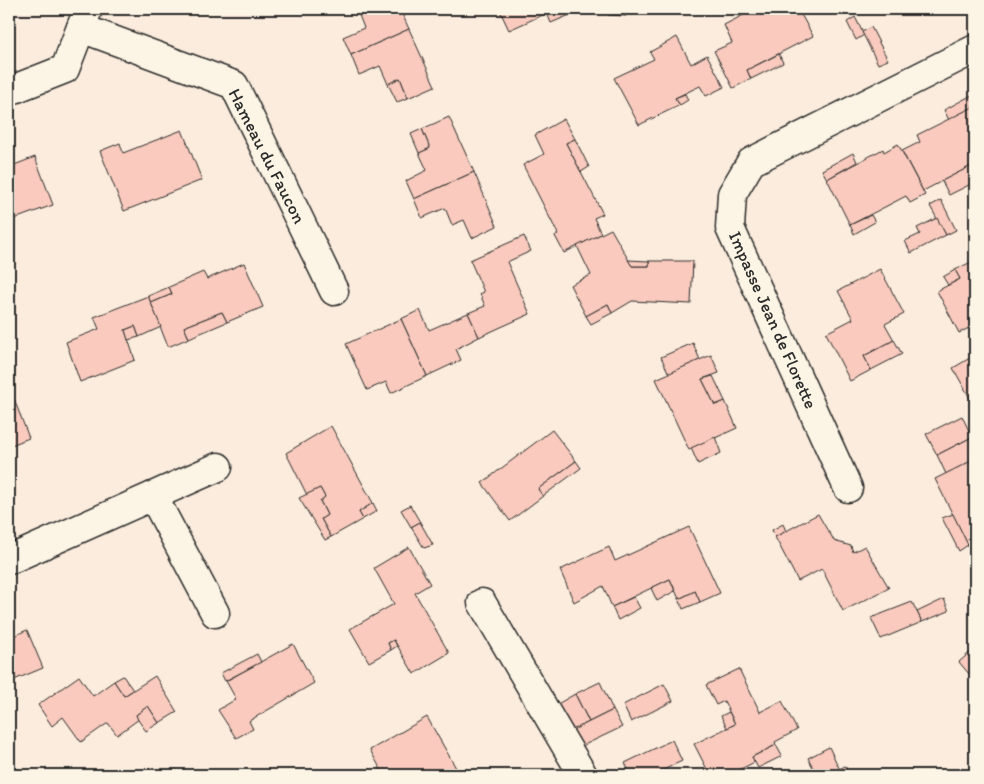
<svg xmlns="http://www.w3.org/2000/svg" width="984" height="784" viewBox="0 0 984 784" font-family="Itim,sans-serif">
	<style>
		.building { fill: #f9cabd; stroke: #2b2b2b }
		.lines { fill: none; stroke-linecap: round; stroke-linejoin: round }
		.minor-casing { stroke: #2b2b2b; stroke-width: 31 }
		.minor { stroke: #fcf5e5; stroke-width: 28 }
		.labels { text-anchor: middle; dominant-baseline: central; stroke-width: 4; stroke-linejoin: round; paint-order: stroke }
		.street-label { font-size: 18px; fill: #2b2b2b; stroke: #fcf5e5 }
	</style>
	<rect width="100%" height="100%" fill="#fbecdd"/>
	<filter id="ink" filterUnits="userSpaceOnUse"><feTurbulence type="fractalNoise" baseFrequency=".02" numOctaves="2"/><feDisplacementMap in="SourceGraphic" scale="10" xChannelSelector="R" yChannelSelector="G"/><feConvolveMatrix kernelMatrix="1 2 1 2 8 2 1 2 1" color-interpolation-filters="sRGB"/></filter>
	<g filter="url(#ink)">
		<!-- building -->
		<g class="building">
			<path d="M360 9H400L409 29 351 55 343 37 364 28 357 10Z"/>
			<path d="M499 9H584L551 23 547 13 509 30Z"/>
			<path d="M608 9H627L626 16 608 15Z"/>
			<path d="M755 9H798L813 36 747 70 751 79 733 88 714 51 732 43 724 25Z"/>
			<path d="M855 17 864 35 856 40 847 22Z"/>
			<path d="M871 27 888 60 878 64 862 32Z"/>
			<path d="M409 29 435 86 408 98 400 78 388 84 380 66 359 75 351 55Z"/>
			<path d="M677 37 691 64 707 55 724 87 706 96 700 86 675 98 680 105 639 125 614 78 654 59 650 52Z"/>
			<path d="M779 54 783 63 751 79 747 70Z"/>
			<path d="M400 78 408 98 397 102 388 84Z"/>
			<path d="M685 94 688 100 680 105 675 98Z"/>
			<path d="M972 95 975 106 949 120 944 110Z"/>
			<path d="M975 106V164L923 191 902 151 920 142 917 135Z"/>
			<path d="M449 117 474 172 414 199 406 181 427 170 419 153 430 148 422 129Z"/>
			<path d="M564 119 575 139 566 143 603 214 594 218 601 234 564 253 555 236 558 234 523 165 544 154 535 135Z"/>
			<path d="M422 129 430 148 419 153 411 134Z"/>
			<path d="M182 130 202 180 124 211 100 151 120 143 123 153Z"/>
			<path d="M575 139 589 167 581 172 566 143Z"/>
			<path d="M898 144 925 195 910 203 906 196 850 225 827 179 883 149 884 152Z"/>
			<path d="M853 153 857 162 827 179 822 170Z"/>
			<path d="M35 157 53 205 9 221V167Z"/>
			<path d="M975 164V182L949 195 942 181Z"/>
			<path d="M474 172 497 226 472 238 464 220 452 225 445 208 422 218 414 199Z"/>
			<path d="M941 200 956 230 946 235 930 206Z"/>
			<path d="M871 215 875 222 854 234 850 225Z"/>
			<path d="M937 218 946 235 911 253 905 241 920 234 917 228Z"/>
			<path d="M611 229 632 266H649V261H693L691 304 632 301 612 313 608 304 586 316 570 285 591 275 577 246Z"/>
			<path d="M524 236 531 251 507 262 530 314 479 337 468 313 485 306 480 294 484 292 470 260Z"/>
			<path d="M628 260 649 261V266H632Z"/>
			<path d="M973 261 975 266V325L959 333 937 291 960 279 955 270Z"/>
			<path d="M244 263 263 307 227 322 222 312 184 327 189 338 168 347 151 303 172 294 169 287 203 272 207 279Z"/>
			<path d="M880 269 904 314 885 324 894 340 864 356 871 370 850 381 826 333 853 319 838 291Z"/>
			<path d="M955 270 960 279 948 285 943 277Z"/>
			<path d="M169 287 172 294 151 303 148 296Z"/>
			<path d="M148 296 161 327 139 337 135 326 125 330 135 360 80 382 66 342 99 329 94 317Z"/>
			<path d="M608 304 612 313 591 324 586 316Z"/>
			<path d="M420 310 429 330 468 313 479 337 456 349 461 360 427 376 401 319Z"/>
			<path d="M222 312 227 322 189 338 184 327Z"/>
			<path d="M401 319 427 376 391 393 386 382 367 390 346 344Z"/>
			<path d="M135 326 139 337 128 340 125 330Z"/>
			<path d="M894 340 902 354 871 370 864 356Z"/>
			<path d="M693 343 700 360 669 374 661 357Z"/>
			<path d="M711 355 719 373 702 379 715 405 725 401 737 428 689 450 656 379Z"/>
			<path d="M975 355V407L953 368Z"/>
			<path d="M713 376 725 401 715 405 702 379Z"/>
			<path d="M9 386 29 438 9 446Z"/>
			<path d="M962 416 972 437 937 455 926 434Z"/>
			<path d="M331 426 373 503 359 512 363 519 331 537 321 519 327 515 320 501 325 497 320 488 307 495 286 453Z"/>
			<path d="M552 430 576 461 538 489 543 496 510 521 482 483Z"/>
			<path d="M715 437 721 453 698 464 691 448Z"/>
			<path d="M972 437 975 444V459L946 474 937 455Z"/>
			<path d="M975 459V542L968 545 935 479Z"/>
			<path d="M576 461 581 468 543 496 538 489Z"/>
			<path d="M320 488 325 497 320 501 327 515 321 519 331 537 325 540 299 498Z"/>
			<path d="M373 503 377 511 363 519 359 512Z"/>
			<path d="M410 505 420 522 411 527 401 510Z"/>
			<path d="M818 514 829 533H830L834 541 851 546 853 552 865 546 889 588 843 611 822 569 798 581 775 537Z"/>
			<path d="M953 514 968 545 959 551 942 518Z"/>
			<path d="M420 522 433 545 424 548 411 527Z"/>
			<path d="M783 524 786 531 775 537 772 530Z"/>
			<path d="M689 527 720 593 700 602 695 591 679 599 670 579 612 607 603 586 574 602 560 570 609 547 615 561Z"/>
			<path d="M975 542V560L968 545Z"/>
			<path d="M409 547 430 584 415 593 449 653 414 674 394 640 388 643 391 650 369 662 350 629 394 604 374 568Z"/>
			<path d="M670 579 675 591 657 601 651 588Z"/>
			<path d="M695 591 700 602 683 609 679 599Z"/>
			<path d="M634 597 640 608 618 620 612 607Z"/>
			<path d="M944 599 949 611 922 622 917 612Z"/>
			<path d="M912 602 922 622 881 639 871 618Z"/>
			<path d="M27 630 43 668 9 682V638Z"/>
			<path d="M394 640 397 646 391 650 388 643Z"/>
			<path d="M293 644 314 683 249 721 253 729 236 738 218 710 236 699 226 681Z"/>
			<path d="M975 648V681L959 662Z"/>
			<path d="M257 654 261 662 225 681 221 673Z"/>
			<path d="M739 669 760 712 782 701 797 730 775 742 776 745 752 757 755 762 728 775H710L694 744 735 724 724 701 716 705 706 685Z"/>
			<path d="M79 676 93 696 114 681 124 696 155 676 177 712 159 723 148 706 136 715 139 719 117 735 108 723 81 742 63 717 52 726 38 705Z"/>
			<path d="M123 676 133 690 124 696 114 681Z"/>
			<path d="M600 682 613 710 589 722 575 694Z"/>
			<path d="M664 684 673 701 631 722 623 705Z"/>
			<path d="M575 694 589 722 569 732 554 706Z"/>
			<path d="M148 706 159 723 146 731 138 720 136 715Z"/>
			<path d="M613 710 622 727 578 748 569 732Z"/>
			<path d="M729 712 735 724 727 728 721 716Z"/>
			<path d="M427 717 460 775H384L370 750Z"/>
			<path d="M672 740 682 761 653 775H631L625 763Z"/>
			<path d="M776 745 782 756 758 768 752 757Z"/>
			<path d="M829 747 840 770 828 775H817L808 758Z"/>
			<path d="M845 766 850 774 848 775H828Z"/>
		</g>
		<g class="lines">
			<defs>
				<g id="minor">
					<path d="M81 28 234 85 334 291"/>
					<path d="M9 91 65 69 88 9"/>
					<path d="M848 488 730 228 732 194 751 162 975 49"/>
					<path d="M153 496 215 613"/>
					<path d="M9 560 218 467"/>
					<path d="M482 603 583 775"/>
				</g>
			</defs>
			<!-- minor casing -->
			<use href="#minor" class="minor-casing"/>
			<!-- minor -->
			<use href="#minor" class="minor"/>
		</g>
	</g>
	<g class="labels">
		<!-- street labels -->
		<g class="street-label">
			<text transform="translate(267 156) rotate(63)">Hameau du Faucon</text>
			<text transform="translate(773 320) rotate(66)">Impasse Jean de Florette</text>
		</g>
	</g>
	<!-- margin -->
	<rect width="984" height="784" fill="none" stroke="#fcf5e5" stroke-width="30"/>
	<rect x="15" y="15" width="954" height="754" fill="none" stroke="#2b2b2b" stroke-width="2" filter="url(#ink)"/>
</svg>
